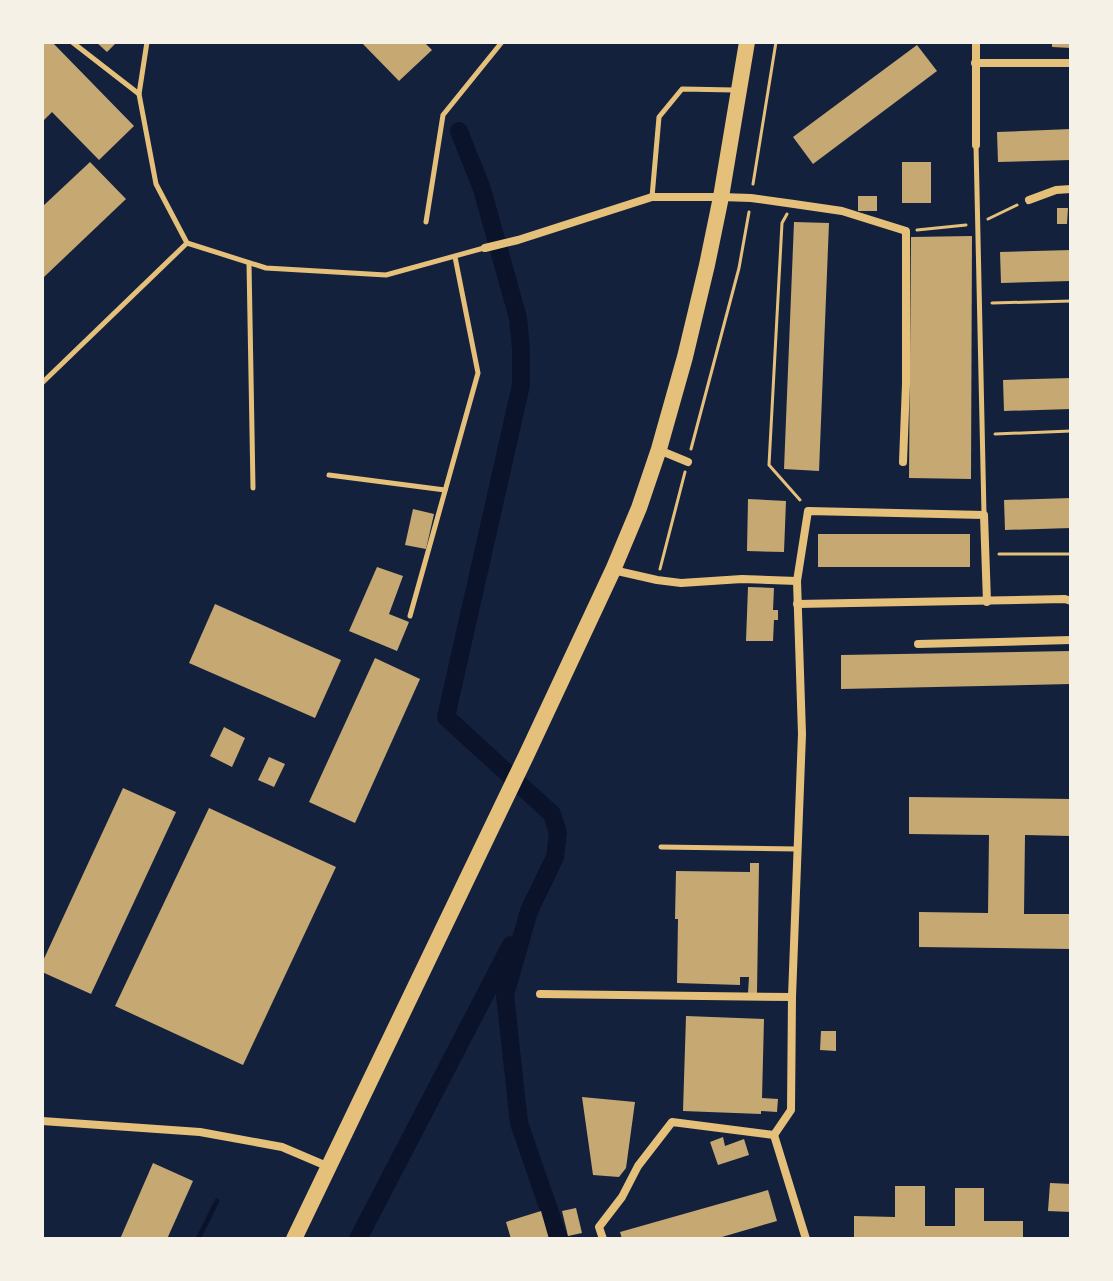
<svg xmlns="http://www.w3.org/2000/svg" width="1113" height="1281" viewBox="0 0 1113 1281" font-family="'Exo 2',sans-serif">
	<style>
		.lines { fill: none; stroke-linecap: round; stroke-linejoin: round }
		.stream { stroke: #0b132b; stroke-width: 5 }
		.canal { stroke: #0b132b; stroke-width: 18 }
		.building { fill: #c6a872 }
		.path { stroke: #e5c07b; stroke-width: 3 }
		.service { stroke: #e5c07b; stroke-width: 5 }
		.minor { stroke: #e5c07b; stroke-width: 8 }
		.primary { stroke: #e5c07b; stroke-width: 16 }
	</style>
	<rect width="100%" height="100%" fill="#14213d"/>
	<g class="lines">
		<!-- stream -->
		<path class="stream" d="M198 1239 217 1201"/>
		<!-- canal -->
		<g class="canal">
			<path d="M459 131 482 189 518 318 521 349V385L446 717 552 814 558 833 555 857 529 911 505 995 519 1123 559 1239"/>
			<path d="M358 1239 511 945"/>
		</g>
	</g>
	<!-- building -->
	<g class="building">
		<path d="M42 42H52L134 126 99 160 52 112 42 122Z"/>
		<path d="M96 42H117L107 52Z"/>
		<path d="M361 42H424L432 50 399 81Z"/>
		<path d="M1052 42H1071V48L1052 47Z"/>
		<path d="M917 45 937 71 813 164 793 137Z"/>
		<path d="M1071 129V160L998 162 997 132Z"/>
		<path d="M90 162 126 199 44 277 42 275V207Z"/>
		<rect x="902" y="162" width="29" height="41"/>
		<rect x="858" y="196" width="19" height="15"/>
		<path d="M1057 208H1068L1067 224H1057Z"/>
		<path d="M794 222 829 223 819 471 784 469Z"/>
		<path d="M972 236 971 479 909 478 911 237Z"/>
		<path d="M1071 250V281L1001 283 1000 252Z"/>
		<path d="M1071 378V409L1004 411 1003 380Z"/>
		<path d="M1071 498V528L1005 530 1004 500Z"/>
		<path d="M748 499 786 501 784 552 747 551Z"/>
		<path d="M413 509 434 514 426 549 405 545Z"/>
		<rect x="818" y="534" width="152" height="33"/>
		<path d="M377 567 403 576 389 614 409 622 397 651 349 631Z"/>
		<path d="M748 587 774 588 773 610H778V620H774L773 641H746Z"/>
		<path d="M215 604 341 660 315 718 189 663Z"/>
		<path d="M1071 651V684L841 689V655Z"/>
		<path d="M375 658 420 679 355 823 309 802Z"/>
		<path d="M224 727 245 738 232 767 210 756Z"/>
		<path d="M269 757 285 764 274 787 258 780Z"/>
		<path d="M123 788 176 812 91 994 42 972V963Z"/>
		<path d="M909 797 1071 799V836L1025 835 1024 914H1071V949L919 947V912L988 913 989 835 909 834Z"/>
		<path d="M209 808 336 867 243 1065 115 1006Z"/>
		<path d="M750 863H759L757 993H748L749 977H740V985L677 983 678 919H675L676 871 750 872Z"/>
		<path d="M686 1016 764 1019 762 1098 778 1099 777 1112 761 1111V1114L683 1111Z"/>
		<path d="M821 1031H836V1051L820 1050Z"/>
		<path d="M582 1097 635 1102 626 1168 619 1177 593 1175Z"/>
		<path d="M723 1137 725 1146 744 1139 749 1155 718 1165 710 1142Z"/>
		<path d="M153 1163 193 1181 167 1239H120Z"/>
		<path d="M1050 1183 1071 1184V1212L1048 1211Z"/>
		<path d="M895 1186H925V1226H955V1188H984V1221H1023V1239H854V1216L895 1217Z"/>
		<path d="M768 1190 777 1221 715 1239H622L620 1232Z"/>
		<path d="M576 1208 582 1233 568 1236 562 1211Z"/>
		<path d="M541 1211 549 1239H511L506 1222Z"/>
	</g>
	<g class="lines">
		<!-- path -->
		<g class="path">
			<path d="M753 184 776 42"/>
			<path d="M787 214 782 223 769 465 800 500"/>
			<path d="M988 219 1017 205"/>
			<path d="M917 230 966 225"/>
			<path d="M992 303 1071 301"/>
			<path d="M995 434 1071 431"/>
			<path d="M691 449 739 268 749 212"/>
			<path d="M999 554H1071"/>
			<path d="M660 569 685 472"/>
		</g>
		<!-- service -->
		<g class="service">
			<path d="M72 42 139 94"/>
			<path d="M147 42 139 94 156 184 187 243 266 268 386 275 484 248"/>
			<path d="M976 145 984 514"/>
			<path d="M652 197 659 117 682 89 734 90"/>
			<path d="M426 222 443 115 502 42"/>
			<path d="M249 263 253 488"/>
			<path d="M42 383 187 243"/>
			<path d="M329 475 445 490"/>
			<path d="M410 616 478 373 455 257"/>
			<path d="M661 847 797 849"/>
		</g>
		<!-- minor -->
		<g class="minor">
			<path d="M976 42V145"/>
			<path d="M975 63H1071"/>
			<path d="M1029 200 1056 190 1071 189"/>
			<path d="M485 248 518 240 652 197H721L751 198 794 204 842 211 906 231V384L903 462"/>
			<path d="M659 450 688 462"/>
			<path d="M613 570 657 580 681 583 742 579 797 581"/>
			<path d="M797 604 1065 599 1071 601"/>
			<path d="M918 644 1071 640"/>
			<path d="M540 994 792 997"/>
			<path d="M42 1121 200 1132 282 1147 329 1167"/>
			<path d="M774 1135 791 1110 792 997 802 734 797 581 808 511 984 515 987 602"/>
			<path d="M603 1239 599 1227 622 1197 638 1166 672 1122 774 1135 806 1239"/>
		</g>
		<!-- primary -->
		<path class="primary" d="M294 1239 526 756 613 570 639 508 659 449 685 357 707 265 721 197 747 42"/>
	</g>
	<!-- border -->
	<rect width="1113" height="1281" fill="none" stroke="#f6f1e7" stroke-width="88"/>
</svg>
